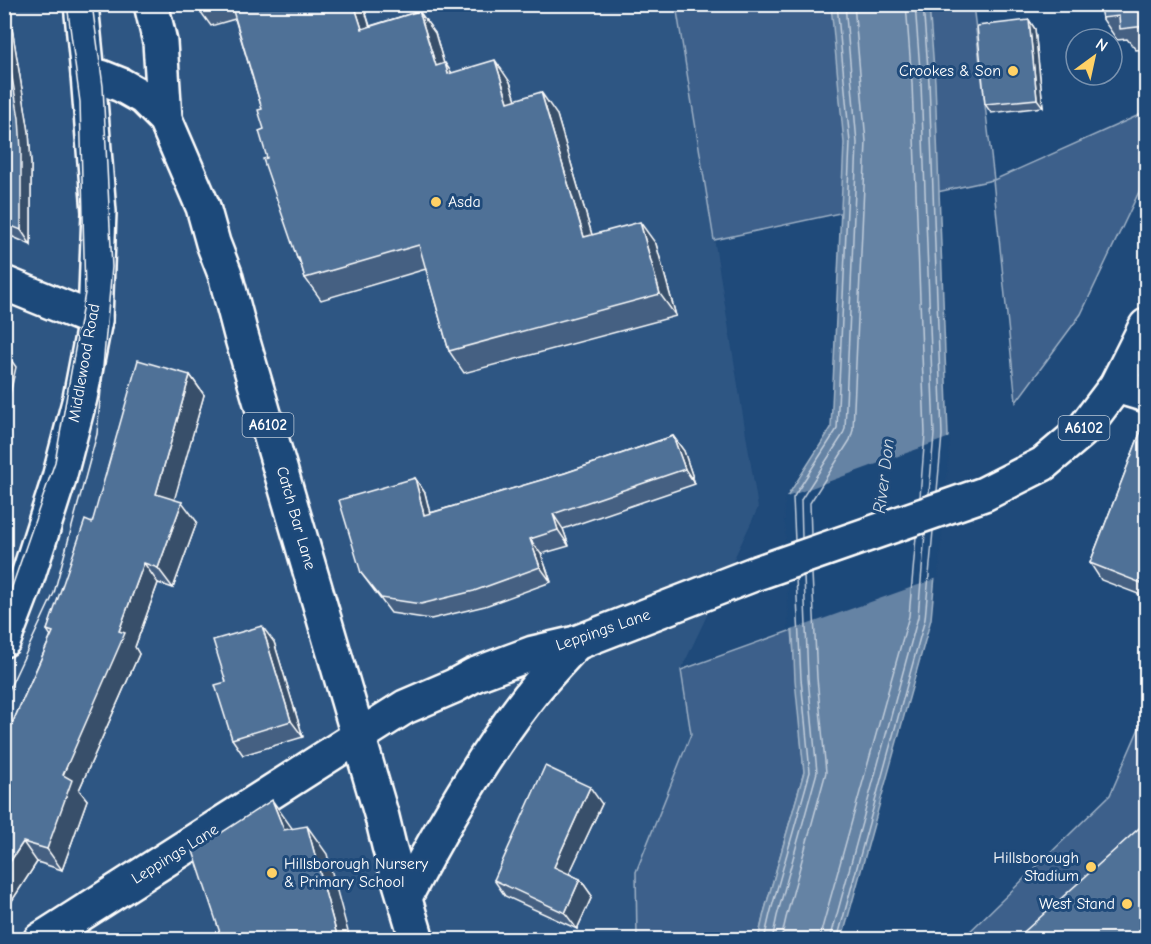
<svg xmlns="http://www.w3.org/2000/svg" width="1151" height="944" viewBox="0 0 1151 944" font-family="'Comic Neue',sans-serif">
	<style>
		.built { fill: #2e5683 }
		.green { fill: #3c618b; stroke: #9eb0c5; stroke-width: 1.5 }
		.water { fill: #6583a4; stroke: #a3b5c8; stroke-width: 1.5 }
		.pier { fill: #1f4a7a }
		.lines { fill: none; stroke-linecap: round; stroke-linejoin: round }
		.shore { stroke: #c1cddb; stroke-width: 1.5 }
		.minor-casing { stroke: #fff; stroke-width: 38 }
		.major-casing { stroke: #fff; stroke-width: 38 }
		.minor { stroke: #1f4a7a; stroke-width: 33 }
		.major { stroke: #1f4a7a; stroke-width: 33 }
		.tram { stroke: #fff; stroke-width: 1.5 }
		.wall { fill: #456182; stroke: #fff; stroke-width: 1.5 }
		.shaded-wall { fill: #384f6a; stroke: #fff; stroke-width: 1.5 }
		.building { fill: #507197; stroke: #fff; stroke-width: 1.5 }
		.poi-dot { fill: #ffd166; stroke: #1f4a7a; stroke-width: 2 }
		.labels { text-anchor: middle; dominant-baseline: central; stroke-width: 6; stroke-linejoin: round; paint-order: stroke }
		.shield { fill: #1f4a7a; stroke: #bcc9d7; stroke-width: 1.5 }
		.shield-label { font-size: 15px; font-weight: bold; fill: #fff }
		.poi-label { font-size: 16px; fill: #fff; stroke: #1f4a7a; text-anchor: end }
		.street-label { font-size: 16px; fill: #fff; stroke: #1f4a7a }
		.water-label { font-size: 18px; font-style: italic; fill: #d8e0e8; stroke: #1f4a7a }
	</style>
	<rect width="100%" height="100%" fill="#1f4a7a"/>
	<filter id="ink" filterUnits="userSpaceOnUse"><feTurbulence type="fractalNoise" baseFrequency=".0167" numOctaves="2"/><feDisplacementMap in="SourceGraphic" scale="12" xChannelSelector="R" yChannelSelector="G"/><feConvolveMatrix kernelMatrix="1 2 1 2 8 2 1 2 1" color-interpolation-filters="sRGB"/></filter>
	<g filter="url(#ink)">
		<!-- built -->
		<path class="built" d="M5 5H676L758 508 681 670 691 734 636 872 637 939 5 940Z"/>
		<!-- green -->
		<g class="green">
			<path d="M676 5H973L994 180 1146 112V177L1081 314 1016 402 993 180 714 240Z"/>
			<path d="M792 630 804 772 764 913 758 939H637L636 872 691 734 681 670Z"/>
			<path d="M1146 712V939L961 940 1110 795Z"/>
		</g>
		<!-- water -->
		<path class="water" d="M831 5H929L935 82 948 435 931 619 842 939 758 940 764 913 804 772 795 680 787 497 831 428 844 143Z"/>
		<!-- pier -->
		<path class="pier" d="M950 437 938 578 789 631 784 498Z"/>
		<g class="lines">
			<!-- shore -->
			<g class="shore">
				<path d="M906 4 912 83 925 434 920 497"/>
				<path d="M915 4 921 83 934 434 929 494"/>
				<path d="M923 4 929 82 942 435 937 491"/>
				<path d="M811 535 810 503 850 440 853 430 866 142 854 4"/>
				<path d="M802 538 801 500 842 436 845 429 857 143 845 4"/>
				<path d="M795 541 793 498 837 429 850 143 837 4"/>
				<path d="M764 940 770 914 810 772 801 679 796 578"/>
				<path d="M772 940 777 916 817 772 808 678 804 576"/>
				<path d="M781 940 786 918 826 772 817 678 812 573"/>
				<path d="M820 940 821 932 909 616 916 537"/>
				<path d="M830 940 918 617 925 533"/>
				<path d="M837 940 925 619 933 531"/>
			</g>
			<defs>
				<g id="minor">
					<path d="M4 283 95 320"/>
					<path d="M1116 386 1146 395"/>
					<path d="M4 640 25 585 58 482 80 398 95 320 99 212 88 75"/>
					<path d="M40 940 359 736"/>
				</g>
				<g id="major">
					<path d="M81 4 88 75 101 77 121 85 144 98 165 119 203 207 213 243 225 274 241 335 382 817 389 846 417 940"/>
					<path d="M151 4 160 42 165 119"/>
					<path d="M359 736 405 707 454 686 474 675 533 653 576 643 754 574 984 494 1043 464 1082 431 1116 386 1146 326"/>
					<path d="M405 897C440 830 479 762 525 702 540 681 559 662 576 643"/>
				</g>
			</defs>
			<!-- minor casing -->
			<use href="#minor" class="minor-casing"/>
			<!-- major casing -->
			<use href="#major" class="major-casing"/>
			<!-- minor -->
			<use href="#minor" class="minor"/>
			<!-- major -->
			<use href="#major" class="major"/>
			<!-- tram -->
			<g class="tram">
				<path d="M4 610 55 462 85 293 80 102 67 4"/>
				<path d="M4 700 54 593 97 434 112 267 103 86 92 4"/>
			</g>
		</g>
		<!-- wall -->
		<g class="wall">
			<path d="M4 4H8L29 132 31 164V245L4 233Z"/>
			<path d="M195 4H363L370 26 419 11 435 33 444 64 452 73 510 82 516 100 557 115 592 235 656 244 676 316 464 373 449 351 426 269 321 300 305 278 301 264 297 258 267 158 262 109 235 19 211 26Z"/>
			<path d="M1146 4V49L1136 50 1127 39 1117 40 1102 18Z"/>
			<path d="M1029 20 1035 29 1043 107 991 113 985 104Z"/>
			<path d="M190 375 204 395 174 499 197 522 173 588 158 583 135 647 139 654 79 790 87 800 62 870 37 862 4 913V742L51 636 47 630 92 523Z"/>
			<path d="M1146 418V597L1101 580 1090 563Z"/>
			<path d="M673 436 684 451 695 484 563 529 569 546 541 554 551 582 485 606 431 619 391 613 361 573 415 478 425 493 430 513 565 473Z"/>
			<path d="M274 642 303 737 243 755 232 739 226 682Z"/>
			<path d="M602 804 569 874 580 879 592 896 577 929 505 896 494 880Z"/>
		</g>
		<!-- shaded-wall -->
		<g class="shaded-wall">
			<path d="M4 4H8L29 132 31 164V245L21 230 4 31Z"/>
			<path d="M354 4H363L377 51 362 29Z"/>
			<path d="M419 11 435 33 451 88 436 66Z"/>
			<path d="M1029 20 1035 29 1043 107 1037 99Z"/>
			<path d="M495 60 510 82 524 124 508 102Z"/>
			<path d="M445 63 460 85 448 74Z"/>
			<path d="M541 92 557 115 599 259 584 237Z"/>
			<path d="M640 222 656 244 676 316 660 294Z"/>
			<path d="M4 350 16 367 4 421Z"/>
			<path d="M190 375 204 395 170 515 156 494Z"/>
			<path d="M4 424 9 431 4 446Z"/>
			<path d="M673 436 684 451 695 484 685 469Z"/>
			<path d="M415 478 425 493 434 530 424 515Z"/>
			<path d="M182 502 197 522 173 588 158 568Z"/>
			<path d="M553 514 563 529 569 546 558 530Z"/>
			<path d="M530 539 541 554 551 582 540 567Z"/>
			<path d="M144 563 158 583 135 647 139 654 79 790 87 800 62 870 47 849 63 775 119 631Z"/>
			<path d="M262 626 274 642 303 737 291 721Z"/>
			<path d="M590 787 602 804 565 883 554 867Z"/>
			<path d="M272 800 292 828 304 858 284 830Z"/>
			<path d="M307 826 327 854 350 939H338Z"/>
			<path d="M23 842 37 862 4 913V871Z"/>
			<path d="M580 879 592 896 577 929 565 913Z"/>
		</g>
		<!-- building -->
		<g class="building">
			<path d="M231 4H354L362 29 419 11 436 66 445 63 448 74 495 60 508 102 541 92 584 237 640 222 660 294 449 351 419 245 305 278 299 258H297L263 159 267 158 259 131 264 129 258 110 262 109Z"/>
			<path d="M1099 4H1146V26L1120 29 1119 16 1102 18Z"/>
			<path d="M1029 20 1037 99 985 104 977 26Z"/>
			<path d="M4 31 19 118 21 150V230L4 223Z"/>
			<path d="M138 360 190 375 156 494 182 502 158 568 144 563 119 631 125 633 63 775 72 780 47 849 23 842 4 871V742L53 632 47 630 85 520 92 523Z"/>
			<path d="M1146 418V585L1090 563Z"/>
			<path d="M673 436 685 469 553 514 558 530 530 539 540 567 474 591 421 604 381 598 361 573 339 500 415 478 424 515 565 473Z"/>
			<path d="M262 626 291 721 232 739 215 685 226 682 213 640Z"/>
			<path d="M545 766 590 787 554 867 580 879 565 913 494 880Z"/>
			<path d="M272 800 284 830 307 826 338 939H222L193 851Z"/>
			<path d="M1146 822V939H1016Z"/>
		</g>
	</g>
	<!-- markers -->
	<g class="poi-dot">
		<circle cx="1013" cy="71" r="6"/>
		<circle cx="436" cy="202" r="6"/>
		<circle cx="1091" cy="867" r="6"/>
		<circle cx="272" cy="873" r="6"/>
		<circle cx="1127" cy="904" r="6"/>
	</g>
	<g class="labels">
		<!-- shield labels -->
		<g class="shield">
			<rect x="242.5" y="413" width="51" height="24" rx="4.5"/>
			<rect x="1058.5" y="416" width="51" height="24" rx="4.5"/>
		</g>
		<g class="shield-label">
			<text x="268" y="425">A6102</text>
			<text x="1084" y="428">A6102</text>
		</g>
		<!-- poi labels -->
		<g class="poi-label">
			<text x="1001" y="71">Crookes &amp; Son</text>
			<text x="448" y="202" text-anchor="start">Asda</text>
			<text x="1079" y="858">Hillsborough<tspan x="1079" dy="18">Stadium</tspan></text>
			<text x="284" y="864" text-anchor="start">Hillsborough Nursery<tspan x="284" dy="18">&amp; Primary School</tspan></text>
			<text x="1115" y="904">West Stand</text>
		</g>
		<!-- street labels -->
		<g class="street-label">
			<text transform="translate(84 363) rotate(-80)">Middlewood Road</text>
			<text transform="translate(296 518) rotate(74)">Catch Bar Lane</text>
			<text transform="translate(603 630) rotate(-19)">Leppings Lane</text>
			<text transform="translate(175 854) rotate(-32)">Leppings Lane</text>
		</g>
		<!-- water labels -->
		<g class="water-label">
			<text transform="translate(884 476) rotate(-83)">River Don</text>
		</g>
	</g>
	<!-- margin -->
	<rect width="1151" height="944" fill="none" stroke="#1f4a7a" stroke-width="24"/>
	<rect x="12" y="12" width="1127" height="920" fill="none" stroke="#fff" stroke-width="2" filter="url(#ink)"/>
	<!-- north arrow -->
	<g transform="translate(1094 57) rotate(33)"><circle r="28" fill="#1f4a7a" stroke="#7992af" stroke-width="1.5"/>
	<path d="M0-4.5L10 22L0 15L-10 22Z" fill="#ffd166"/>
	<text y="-9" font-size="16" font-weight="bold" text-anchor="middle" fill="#ffffff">N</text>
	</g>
</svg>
